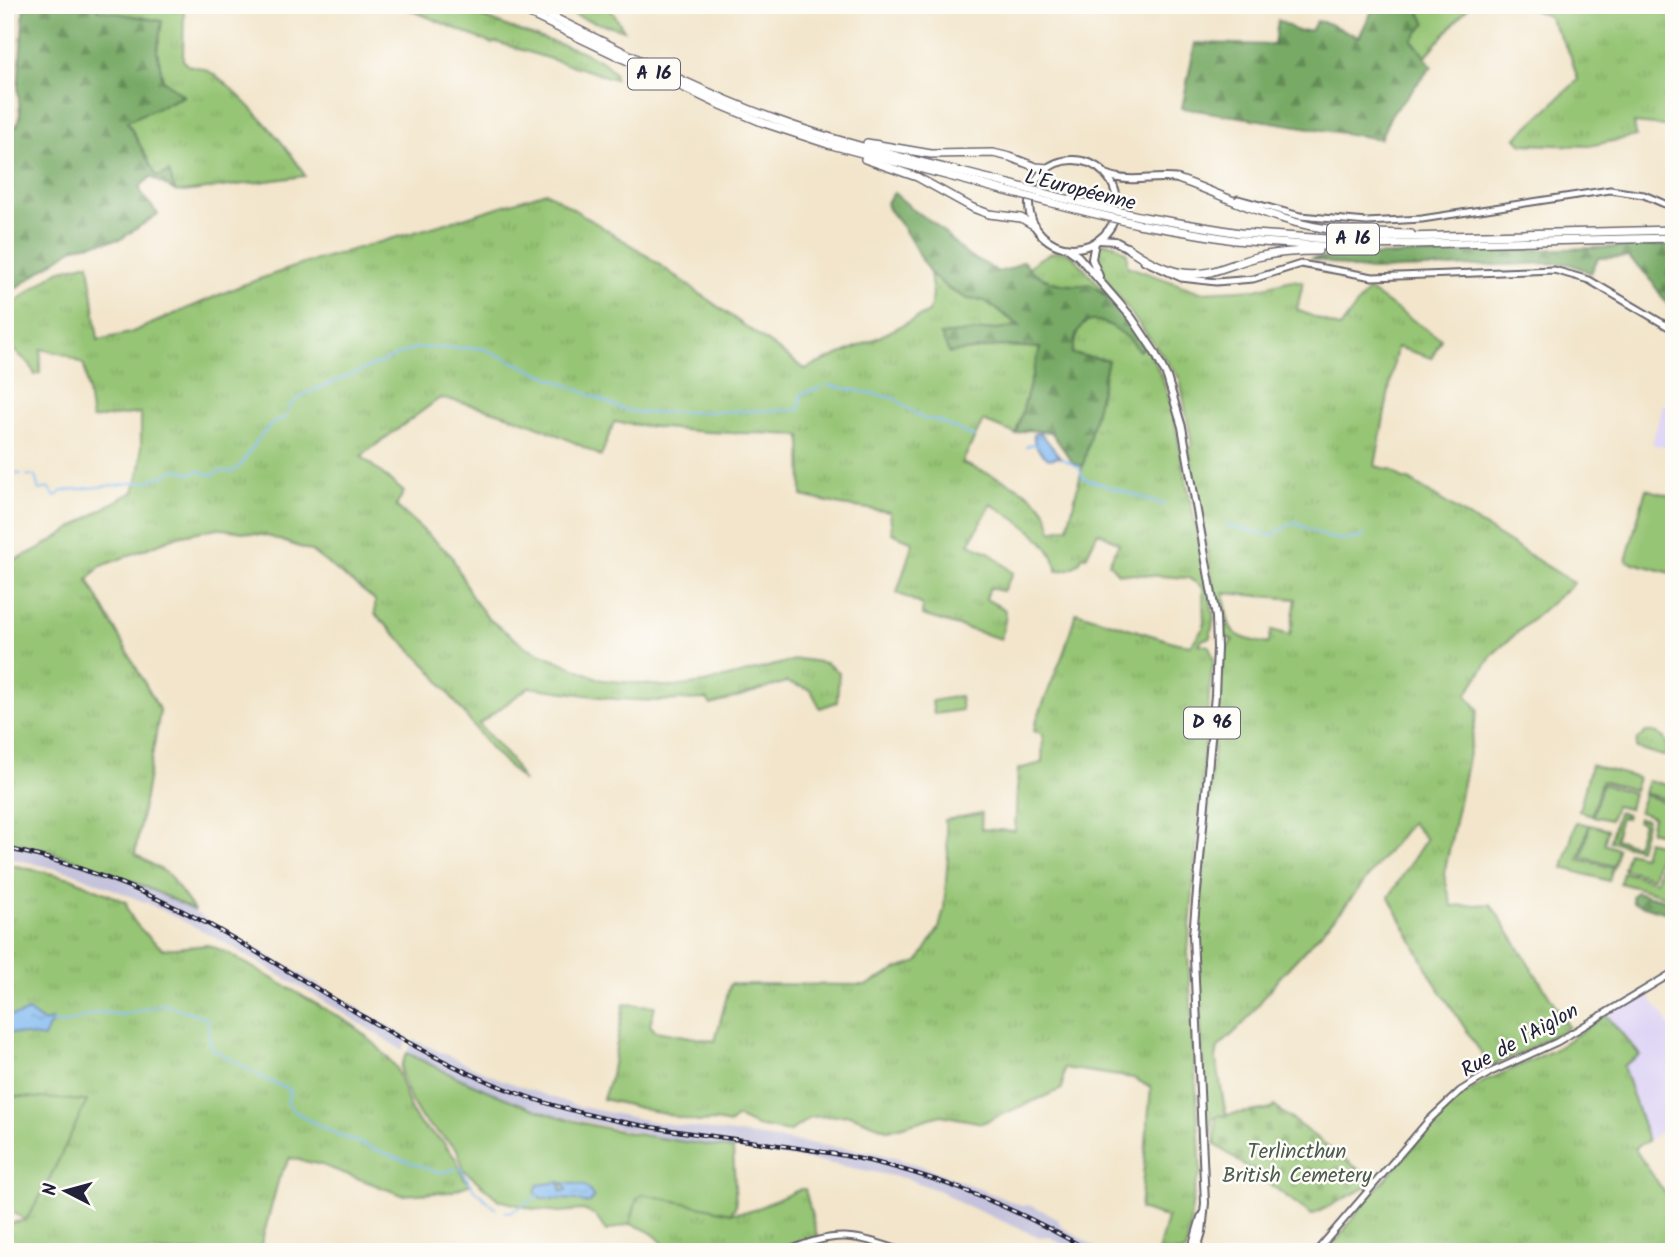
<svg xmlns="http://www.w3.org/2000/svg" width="1679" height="1257" viewBox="0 0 1679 1257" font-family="Kalam,sans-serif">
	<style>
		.built { fill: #dfd5f5 }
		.railway { fill: #c3c1db }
		.grass { fill: url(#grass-tufts); stroke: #5c7458; stroke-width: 2; fill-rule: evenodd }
		.forest { fill: url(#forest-firs); stroke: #4d6650; stroke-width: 2 }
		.cemetery { fill: url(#cemetery-stones); stroke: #5c7458; stroke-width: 2 }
		.green { fill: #96c574; stroke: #5c7458; stroke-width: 2 }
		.water { fill: url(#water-ripples); stroke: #526e96; stroke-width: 2 }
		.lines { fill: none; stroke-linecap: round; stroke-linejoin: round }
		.stream { stroke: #81b9f1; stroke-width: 2 }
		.secondary-casing { stroke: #6b666d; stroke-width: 9 }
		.primary-casing { stroke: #6b666d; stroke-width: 10 }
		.highway-casing { stroke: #6b666d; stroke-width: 10 }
		.secondary { stroke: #fff; stroke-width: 5 }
		.primary { stroke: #fff; stroke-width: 6 }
		.highway { stroke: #fff; stroke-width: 7 }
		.rail-casing { stroke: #22223b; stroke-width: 4.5 }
		.rail { stroke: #fdfcf7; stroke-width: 2; stroke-dasharray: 5; stroke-linecap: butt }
		.highway-bridge-casing { stroke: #6b666d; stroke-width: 10; stroke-linecap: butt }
		.highway-bridge { stroke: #fff; stroke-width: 7 }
		.labels { text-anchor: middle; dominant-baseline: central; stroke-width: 5; stroke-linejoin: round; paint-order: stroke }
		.shield { fill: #fdfcf7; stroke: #646373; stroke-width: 2 }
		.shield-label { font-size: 19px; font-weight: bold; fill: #22223b }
		.street-label { font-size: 21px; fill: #22223b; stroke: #fdfcf7 }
		.park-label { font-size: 21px; fill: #4b5b4f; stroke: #fdfcf7 }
	</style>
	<defs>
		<pattern id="grass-tufts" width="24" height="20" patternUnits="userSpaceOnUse" patternTransform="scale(1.75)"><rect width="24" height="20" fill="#96c574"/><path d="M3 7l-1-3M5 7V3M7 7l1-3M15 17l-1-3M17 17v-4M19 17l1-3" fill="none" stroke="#81a965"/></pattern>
		<pattern id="forest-firs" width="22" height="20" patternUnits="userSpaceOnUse" patternTransform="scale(1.75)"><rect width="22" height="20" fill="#78aa66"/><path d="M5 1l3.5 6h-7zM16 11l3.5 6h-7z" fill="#628a55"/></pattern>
		<pattern id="cemetery-stones" width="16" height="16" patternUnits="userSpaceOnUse" patternTransform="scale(1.75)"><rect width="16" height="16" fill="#96c574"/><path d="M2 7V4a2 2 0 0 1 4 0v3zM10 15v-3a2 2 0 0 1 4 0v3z" fill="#81a965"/></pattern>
		<pattern id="water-ripples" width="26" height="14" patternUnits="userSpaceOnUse" patternTransform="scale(1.75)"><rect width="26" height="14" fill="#81b9f1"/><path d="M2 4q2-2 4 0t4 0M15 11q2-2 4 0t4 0" fill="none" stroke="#6996c4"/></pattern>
	</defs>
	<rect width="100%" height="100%" fill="#fdfcf7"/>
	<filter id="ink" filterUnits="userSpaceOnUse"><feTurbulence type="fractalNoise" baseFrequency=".0143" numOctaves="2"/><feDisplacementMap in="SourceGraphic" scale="14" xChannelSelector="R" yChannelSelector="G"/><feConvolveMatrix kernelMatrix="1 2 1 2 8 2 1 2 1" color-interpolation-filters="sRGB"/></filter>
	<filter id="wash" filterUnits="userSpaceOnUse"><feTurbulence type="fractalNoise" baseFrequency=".00686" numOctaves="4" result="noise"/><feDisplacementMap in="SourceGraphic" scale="28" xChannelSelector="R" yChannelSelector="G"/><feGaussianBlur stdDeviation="1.57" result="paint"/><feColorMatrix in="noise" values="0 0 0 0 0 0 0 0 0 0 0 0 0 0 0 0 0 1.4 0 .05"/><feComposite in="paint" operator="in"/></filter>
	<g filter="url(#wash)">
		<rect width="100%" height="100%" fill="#f2e5cb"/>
		<!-- built -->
		<g class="built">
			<path d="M1663 404 1674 407V450L1652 444Z"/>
			<path d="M1641 995 1648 996 1662 1013 1674 1032V1122L1648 1141 1623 1066 1639 1055 1606 1015Z"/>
		</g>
		<!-- railway -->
		<g class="railway">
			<path d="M5 840 78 860 162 893 409 1038 402 1050 334 1007 215 937 147 903 71 872 5 857Z"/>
			<path d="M414 1040 502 1080 577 1106 655 1122 877 1153 925 1167 1022 1206 1032 1205 1058 1219 1061 1226 1103 1252H1075L1049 1236 1039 1237 958 1202 942 1192 908 1179 822 1162 669 1139 552 1114 472 1085 407 1053Z"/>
		</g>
		<!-- grass -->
		<g class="grass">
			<path d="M98 5H184L183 60 187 65C194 67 202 67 208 71 236 87 290 148 305 176L184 192 175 191 169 172 157 177 127 121 183 96 163 80 157 51 162 21 98 10Z"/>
			<path d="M399 5H460L475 14 519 31 581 51 603 62 614 72 615 79 496 42 492 44Z"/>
			<path d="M560 5H608L624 30C602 23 577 21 560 5Z"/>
			<path d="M1415 5H1470L1425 57 1412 39 1425 23Z"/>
			<path d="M1521 5H1674V127L1634 123 1636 136 1589 146 1522 144 1516 138 1578 80 1570 54 1548 16Z"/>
			<path d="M546 192 639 250 805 369 871 341 929 312 933 296 930 273 949 290 968 299 985 301 1021 327 941 335 968 351 1000 346 1040 348 1016 434 983 421 962 463C986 473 1030 487 1045 510 1049 516 1050 524 1052 531L1068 527 1108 360 1071 354C1074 345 1075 331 1084 324 1100 312 1130 337 1139 350L1146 346 1162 377 1172 408 1214 619 1210 637 1202 640 1199 644 1209 646 1214 659 1210 683 1188 952 1201 1173C1190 1188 1192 1230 1185 1252H1158L1167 1218 1140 1209 1151 1087 1133 1078 1064 1068 1062 1089 982 1123 941 1115 889 1130 850 1115 811 1117 789 1132 756 1126 737 1117 730 1124 715 1121 698 1122 603 1099 611 1075 624 1004 655 1006 650 1025 655 1031 715 1041 730 984 867 985 898 969 918 962 939 928 944 909 948 854 945 820 982 813 981 829 1015 831 1018 769 1042 763 1043 734 1034 731 1035 724 1065 649 1076 612 1177 643 1191 645 1204 627 1203 587 1188 578 1118 573 1109 563 1119 543 1098 532 1086 557 1083 556C1076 568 1070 570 1057 571 1053 539 1016 520 991 504L969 544 989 552 1013 573 1003 591 989 588 986 599 1004 609 1006 616 1001 639 922 615 923 605 897 593 913 542 892 533 890 512 841 505 802 496 801 436C776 433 754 433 729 433 691 432 652 427 614 422L601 456C550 429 497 408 440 398L361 456 404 492 396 506 451 555 472 597 488 618 526 647 602 680 673 687 704 683 799 659 826 663 839 672 837 702 820 708 811 690 786 682 711 705 707 699 655 701 615 699 529 687 479 724 510 759 524 782 492 750 429 668 375 614V600L311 551 268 536 217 528 178 536 99 567 88 580 160 711 135 854 168 874 195 911C135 879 71 856 5 840V544L14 560C57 543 92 511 134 492L141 464V413L92 419 84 365 67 355 41 349 40 373 35 375 30 364 5 343V309L58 271 89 263 98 340 130 333 240 286 299 265 457 220Z"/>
			<path d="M1103 243 1114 244 1127 253V266L1200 292 1256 289 1292 280 1303 282 1297 310 1340 328 1368 290 1441 339 1432 358 1397 347 1375 466 1391 470 1403 479 1409 480 1574 583 1493 654 1466 695 1478 709 1444 875 1452 906 1491 904 1569 1027 1516 1056 1491 1066 1488 1063 1432 978 1389 897 1426 839 1411 822 1342 910 1279 978 1244 1023 1218 1048 1216 1059 1226 1115 1212 1117 1211 1144 1206 1151 1197 936 1222 653 1233 640 1221 635C1213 572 1198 511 1189 448L1192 446 1180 379 1097 268 1094 257 1096 246ZM1224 593 1296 599 1290 635 1272 630 1268 644C1228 636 1229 633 1224 593Z"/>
			<path d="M1056 251 1066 252 1073 256 1111 298 1090 284C1066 288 1047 283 1028 268L1037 260Z"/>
			<path d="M1646 732C1661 730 1670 741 1666 755L1663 756 1636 748 1637 740Z"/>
			<path d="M7 864 71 878 126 902C129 923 148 936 163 949L208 945 226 952 353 1025 375 1044 396 1067 411 1111 420 1124 443 1142 456 1159 464 1178 471 1184 450 1192 402 1195 322 1165 290 1158 279 1178 259 1252H5V1237L11 1223 26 1220 44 1190 86 1102 5 1096Z"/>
			<path d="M1606 1015 1640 1055 1623 1066 1648 1141 1634 1148 1674 1206V1252H1324L1337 1240 1365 1202 1450 1105 1483 1082 1554 1050Z"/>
			<path d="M801 1189H805L817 1236 778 1252H669C658 1235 648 1229 630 1224L637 1198 643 1194 731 1213 751 1211Z"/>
		</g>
		<!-- forest -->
		<g class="forest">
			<path d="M24 5H98V10L162 21 157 51 163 80 184 96 127 121 157 177 169 172 175 191 151 177 139 187 143 196 158 214 121 239 75 247 5 296V127L17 126 20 114 18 90Z"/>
			<path d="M1375 5H1415L1426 23 1412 40 1432 66 1391 115 1380 139 1182 108 1195 43 1274 45 1278 20 1297 31 1311 30 1317 21 1327 23 1359 37Z"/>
			<path d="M894 193 915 211 934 223 968 256 986 264 997 272 1010 269 1023 261C1039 283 1065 288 1090 284 1114 301 1130 321 1146 346L1139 351C1130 337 1100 312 1084 324 1075 331 1074 345 1072 354L1108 360 1083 466 1074 464 1051 432 1027 430 1016 434 1040 348 1000 346 949 353 941 335 1020 326 985 301 968 299 949 289 930 273 904 229 888 209 886 203Z"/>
			<path d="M1674 245V268L1667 271V276L1674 275V314L1647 275 1628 257 1598 258 1591 273 1570 264 1550 263 1374 270 1357 269 1310 258Z"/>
			<path d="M1674 884V915L1633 903 1632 896 1636 892 1668 901Z"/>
		</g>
		<!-- cemetery -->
		<path class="cemetery" d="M1274 1106 1373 1180 1363 1189 1312 1215 1215 1144 1216 1116 1271 1109Z"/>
		<!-- green -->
		<g class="green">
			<path d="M1646 489 1674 497V562L1671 573 1626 561Z"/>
			<path d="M960 696 962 710 934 714 932 701Z"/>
			<path d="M1591 765 1638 778 1634 790 1601 781 1592 815 1579 811Z"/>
			<path d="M1648 780 1674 787V801L1644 793Z"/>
			<path d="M1602 784 1633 793 1629 809 1615 806 1610 820 1593 816Z"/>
			<path d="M1644 795 1673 804 1664 835 1650 831 1653 817 1639 812Z"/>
			<path d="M1618 812 1627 815 1626 818 1621 817 1615 839 1636 845 1643 823 1637 821 1638 818 1647 820 1639 849 1610 841Z"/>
			<path d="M1576 822 1589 825 1579 859 1613 868 1609 881 1563 868Z"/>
			<path d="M1590 825 1608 830 1604 844 1618 849 1614 866 1582 857Z"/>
			<path d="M1647 841 1662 845 1653 877 1623 869 1628 852 1643 856Z"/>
			<path d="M1666 846 1674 848V867L1666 896 1620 883 1623 872 1656 881Z"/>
			<path d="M407 1053C453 1076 500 1098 549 1114 609 1132 672 1140 733 1149L736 1206 731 1213 643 1194 637 1198 630 1224 606 1231 595 1215 583 1210 559 1212 533 1209 499 1200 464 1170 457 1149 422 1119 411 1101 401 1073V1066Z"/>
			<path d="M5 1096 87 1101 44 1190 26 1220 5 1208Z"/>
		</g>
		<!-- water -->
		<g class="water">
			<path d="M1041 433 1060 457 1049 459C1041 453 1032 445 1034 434Z"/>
			<path d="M28 1011 43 1022 52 1020 44 1038 5 1032V1016L19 1015Z"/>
			<path d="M560 1182 561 1192 567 1190 562 1183C577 1185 585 1180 594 1198L590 1202 584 1203 576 1200 541 1198 535 1193 538 1185Z"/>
		</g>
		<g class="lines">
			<!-- stream -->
			<g class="stream">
				<path d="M827 385 894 398 923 419 936 420 974 437"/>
				<path d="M1026 447 1032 444 1037 446"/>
				<path d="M1061 458 1079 467 1083 478 1165 505"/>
				<path d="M5 473 21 474"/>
				<path d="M27 475 35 476 39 490 49 488 55 497 62 491 151 481 157 476 166 477 167 473 179 469 190 474 198 471 213 475 220 471 232 472 240 466 262 434 273 423 286 417 291 404 305 394 415 348H482L622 409 642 413 800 410 801 394 821 388"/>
				<path d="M1226 525 1272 536 1294 522C1316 533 1341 547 1365 535"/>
				<path d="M51 1022 62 1024 100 1012 123 1015 164 1004 207 1018 211 1048 269 1081 291 1090 287 1102C298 1126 410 1161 439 1173L456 1169"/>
				<path d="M460 1167 473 1188 496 1209"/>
				<path d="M505 1212 513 1211 538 1196"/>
			</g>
		</g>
	</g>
	<g filter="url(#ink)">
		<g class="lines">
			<defs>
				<g id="secondary">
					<path d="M1238 199 1300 216 1367 222 1422 219 1610 190 1644 195 1674 208"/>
					<path d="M1144 261 1181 278 1216 282 1253 279 1301 264 1373 277 1554 270 1589 280 1674 330"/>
					<path d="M785 1252C836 1230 853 1234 905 1252"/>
					<path d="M1316 1252 1429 1120 1460 1091 1491 1072 1557 1042 1674 972"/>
				</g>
				<g id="primary">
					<circle cx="1073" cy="204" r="44"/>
					<path d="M1108 175C1130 184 1155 175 1178 179"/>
					<path d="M1099 240 1115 241 1128 248"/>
					<path d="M1095 242 1092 259 1099 276"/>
					<path d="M1067 248 1078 256 1132 318 1154 351 1167 377 1182 427 1216 617 1217 648 1215 695 1193 935 1205 1203 1202 1232 1196 1252"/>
					<path d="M1191 1252 1201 1217"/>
				</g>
				<g id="highway">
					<path d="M511 5 716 103 764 123 828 144 1006 191"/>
					<path d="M528 5C609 44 690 88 774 119 850 147 931 164 1009 184"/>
					<path d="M867 143 931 154 993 153 1010 157 1036 167 1048 168"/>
					<path d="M865 159 917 177 973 208 989 214 1021 218 1035 226"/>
					<path d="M1178 179C1213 191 1246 208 1281 218 1322 232 1367 233 1411 234"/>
					<path d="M1050 195 1095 206"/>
					<path d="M1048 202 1092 213"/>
					<path d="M1143 217 1240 233 1327 239 1674 230"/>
					<path d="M1138 224 1234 240 1322 246 1674 238"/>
					<path d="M1128 248C1153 265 1180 279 1210 272 1226 268 1241 261 1257 257 1277 252 1298 251 1318 251"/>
				</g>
			</defs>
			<!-- secondary casing -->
			<use href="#secondary" class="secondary-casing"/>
			<!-- primary casing -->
			<use href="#primary" class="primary-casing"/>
			<!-- highway casing -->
			<use href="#highway" class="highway-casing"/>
			<!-- secondary -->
			<use href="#secondary" class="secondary"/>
			<!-- primary -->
			<use href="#primary" class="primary"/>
			<!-- highway -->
			<use href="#highway" class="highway"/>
			<defs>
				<path id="rail" d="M5 848C76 863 144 890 208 924 311 981 406 1052 517 1093 624 1133 736 1135 846 1156 933 1173 1015 1207 1091 1252"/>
			</defs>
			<!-- rail casing -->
			<use href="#rail" class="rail-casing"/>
			<!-- rail -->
			<use href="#rail" class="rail"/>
			<defs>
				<g id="highway-bridge">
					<path d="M1009 184 1050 195"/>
					<path d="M1006 191 1048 202"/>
					<path d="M1095 206 1143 217"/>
					<path d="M1092 213 1138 224"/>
				</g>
			</defs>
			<!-- highway-bridge casing -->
			<use href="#highway-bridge" class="highway-bridge-casing"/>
			<!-- highway-bridge -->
			<use href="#highway-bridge" class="highway-bridge"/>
		</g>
	</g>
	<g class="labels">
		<!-- shield labels -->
		<g class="shield">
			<rect x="628" y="58.5" width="52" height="31" rx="5"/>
			<rect x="1327" y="223.5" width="52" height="31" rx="5"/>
			<rect x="1184" y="707.5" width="56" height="31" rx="5"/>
		</g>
		<g class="shield-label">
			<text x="654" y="74">A 16</text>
			<text x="1353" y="239">A 16</text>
			<text x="1212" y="723">D 96</text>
		</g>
		<!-- street labels -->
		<g class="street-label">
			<text transform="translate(1080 191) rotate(14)">L'Européenne</text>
			<text transform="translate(1520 1041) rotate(-29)">Rue de l'Aiglon</text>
		</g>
		<!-- park labels -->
		<g class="park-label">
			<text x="1297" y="1152">Terlincthun<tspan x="1297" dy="24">British Cemetery</tspan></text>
		</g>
	</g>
	<!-- margin -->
	<rect width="1679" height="1257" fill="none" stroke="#fdfcf7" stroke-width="28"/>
	<!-- north arrow -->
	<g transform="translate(66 1191) rotate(276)" stroke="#fdfcf7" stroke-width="5" paint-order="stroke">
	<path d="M0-5L12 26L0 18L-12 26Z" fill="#22223b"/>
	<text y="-10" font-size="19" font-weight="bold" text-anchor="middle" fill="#22223b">N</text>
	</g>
</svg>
